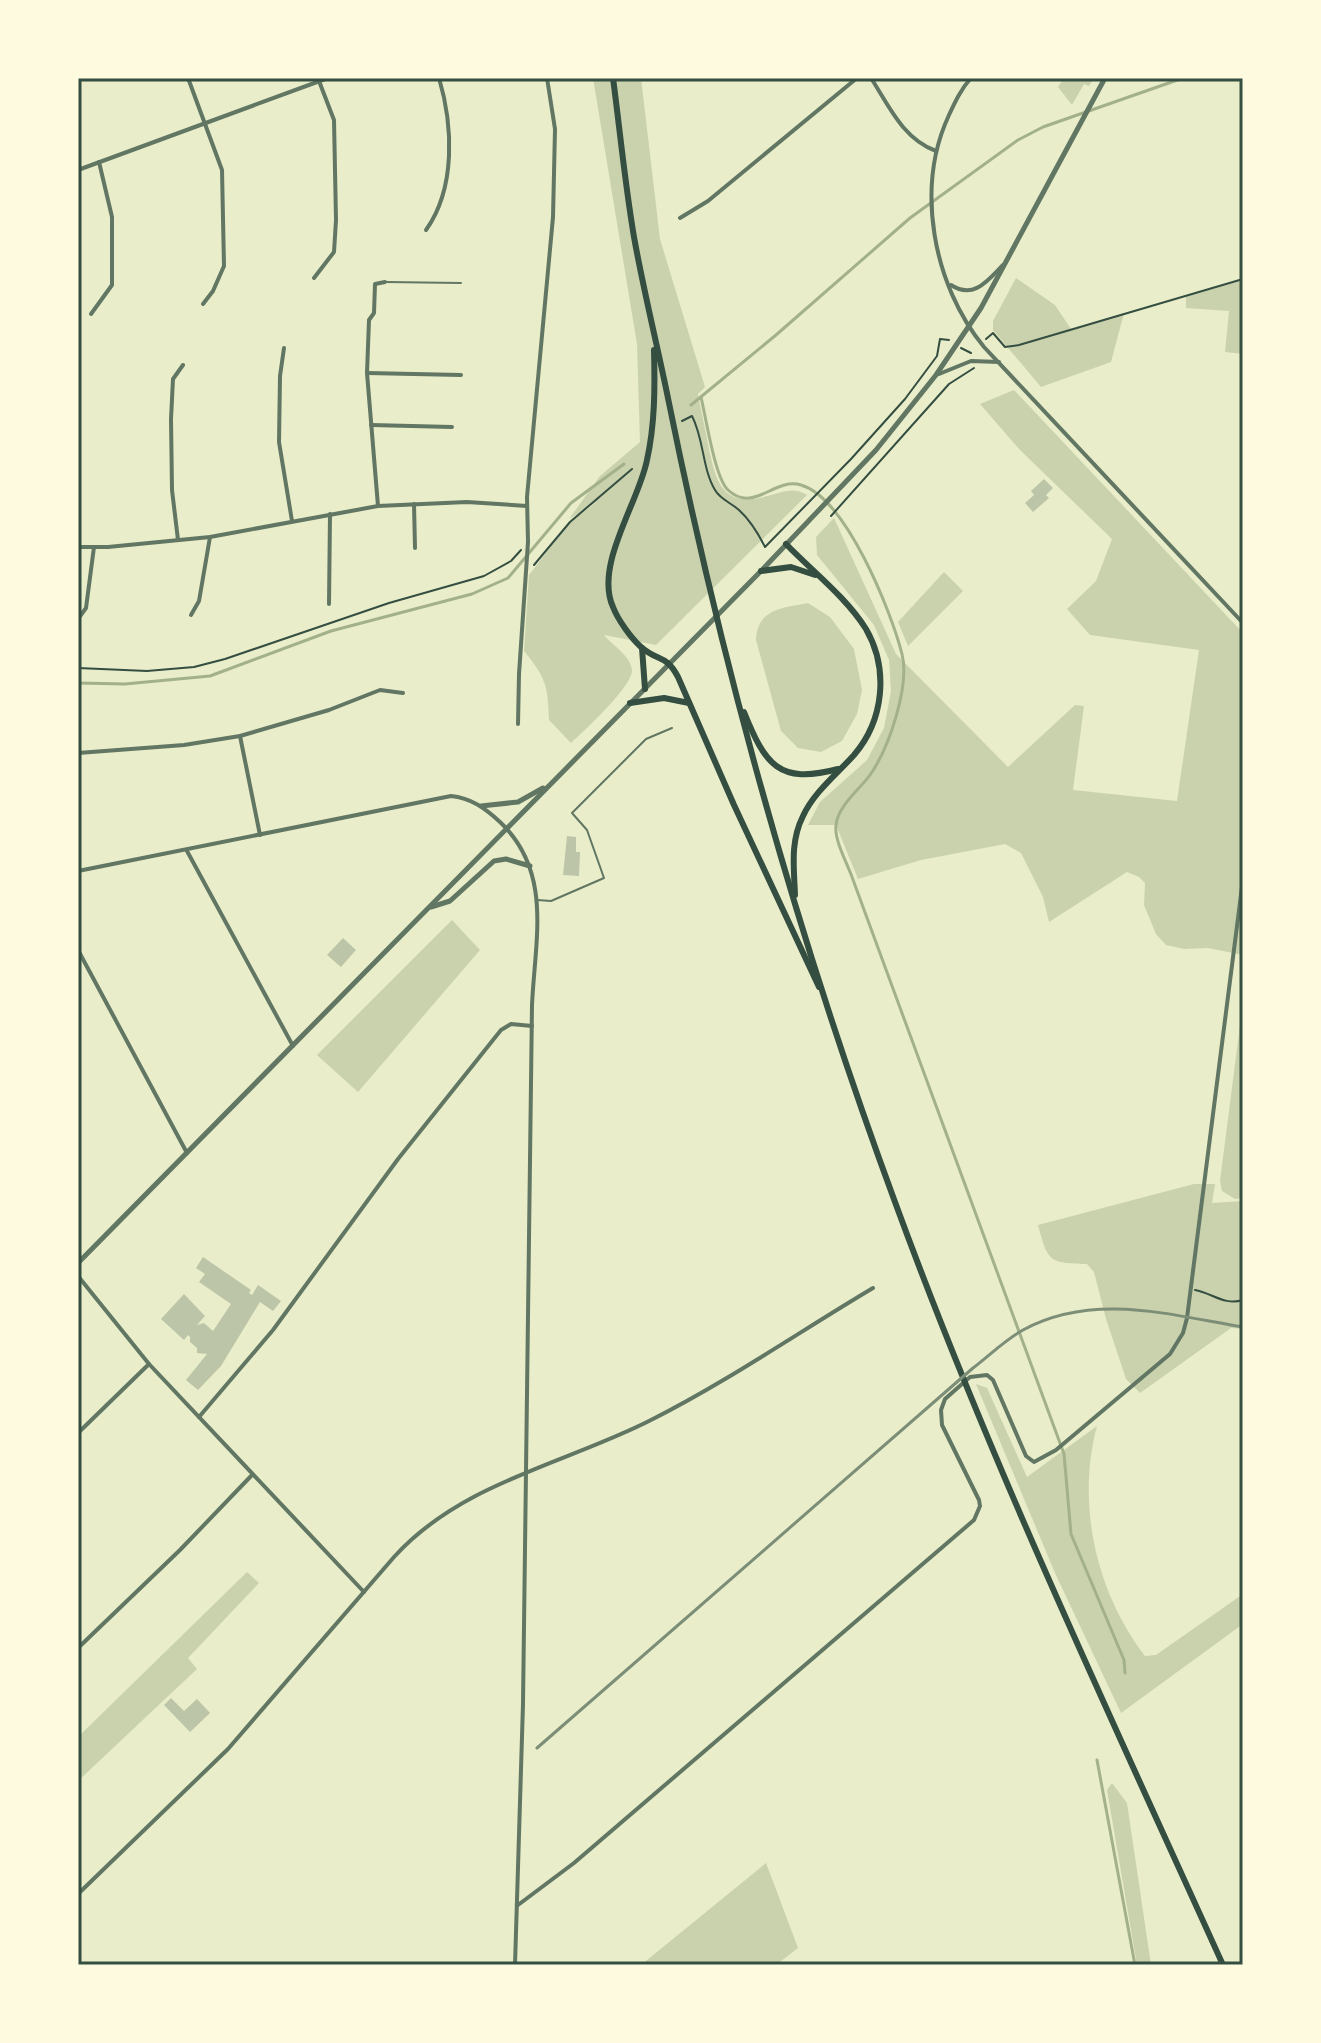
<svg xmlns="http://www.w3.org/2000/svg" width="1321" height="2043" viewBox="0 0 1321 2043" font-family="Inter,sans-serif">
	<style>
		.green { fill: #cad2ad }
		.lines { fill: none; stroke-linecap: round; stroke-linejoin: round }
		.stream { stroke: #a3b18a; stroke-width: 3 }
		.building { fill: #bcc5a7 }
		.path { stroke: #344e41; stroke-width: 2 }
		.service { stroke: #617663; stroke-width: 2 }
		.minor { stroke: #617663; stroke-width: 4 }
		.tertiary { stroke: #617663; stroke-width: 5 }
		.primary { stroke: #344e41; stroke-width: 6 }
		.rail { stroke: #7c8e77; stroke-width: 3 }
		.neatline { fill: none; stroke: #344e41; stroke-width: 3 }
	</style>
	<rect width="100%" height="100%" fill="#e9edc9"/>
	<!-- green -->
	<g class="green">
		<path d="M593 78H641L660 239 705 387 698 394C701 411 705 427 708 444 716 484 723 510 771 495 784 491 795 487 807 495L656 645 604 635C612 645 631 656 632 670 633 686 584 731 571 743L549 720C548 686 546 678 524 651L529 575 570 522 597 502 569 519 600 476 640 442 637 344Z"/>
		<path d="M1064 78H1094L1089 86 1084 84 1072 105 1058 87Z"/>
		<path d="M1016 278 1055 305 1071 329 1124 313 1111 362 1041 387 993 330V321Z"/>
		<path d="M1243 280V354L1225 352 1229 311 1186 308V296Z"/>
		<path d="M1014 390 1243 633V955L1208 948 1184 949 1166 945 1156 934 1144 905 1145 883 1139 877 1127 872 1049 922 1043 897 1021 853 1005 844 921 860 858 879 836 825H808L820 802 867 760 884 728 891 691 889 660 874 625 817 555 816 537 834 518 896 654 1008 767 1075 705 1084 706 1073 790 1177 801 1199 650 1090 635 1067 609 1096 581 1112 539 1020 450 980 404Z"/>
		<path d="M944 572 963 591 908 646 898 622Z"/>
		<path d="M808 603 830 617 854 649 862 690 857 714 842 741 821 752 798 748 781 731 756 640C757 609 782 608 808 603Z"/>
		<path d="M452 920 480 950 358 1092 317 1055Z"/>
		<path d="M1243 1002V1198L1235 1199 1222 1191 1220 1181Z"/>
		<path d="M1194 1184H1215L1212 1203 1243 1201V1329L1231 1328 1140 1393 1126 1379 1106 1319 1094 1272 1087 1264C1049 1263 1048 1262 1038 1225Z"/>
		<path d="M976 1384 987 1388 1027 1477 1097 1426C1076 1504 1096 1592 1145 1656L1156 1655 1243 1594V1624L1121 1713 1055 1573Z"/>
		<path d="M247 1572 259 1583 188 1658 197 1669 78 1781V1737Z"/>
		<path d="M1112 1783 1127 1803 1151 1965H1137L1107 1790Z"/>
		<path d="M766 1863 798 1948 776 1965H641Z"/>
	</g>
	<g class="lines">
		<!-- stream -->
		<g class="stream">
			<path d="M701 397C706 418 715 478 728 490 754 514 774 477 801 485 846 498 891 611 902 654 910 686 889 748 870 775 859 790 838 806 836 825 834 840 847 863 852 877L1064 1454 1071 1534 1124 1660 1125 1673"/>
			<path d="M691 405 776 335 910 218 1018 140 1043 127 1183 78"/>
			<path d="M78 683 125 684 210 676 331 631 472 594 508 578 571 503 624 464"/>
			<path d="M1097 1760 1135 1965"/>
		</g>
	</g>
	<!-- building -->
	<g class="building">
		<path d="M1044 479 1053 488 1046 495 1049 498 1033 512 1025 503 1034 495 1031 491Z"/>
		<path d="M567 836 576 837V852H580L579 876 563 875Z"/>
		<path d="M343 938 356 950 341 967 327 955Z"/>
		<path d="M203 1257 251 1290 249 1293 252 1295 258 1285 281 1301 273 1311 260 1302 221 1366 198 1390 186 1380 207 1354 197 1353V1348L190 1342V1337L188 1335 184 1340 161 1319 184 1294 205 1316 197 1325 204 1323 213 1331 231 1304 199 1282 205 1274 196 1268Z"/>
		<path d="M171 1698 184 1711 197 1699 210 1713 190 1732 164 1705Z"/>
	</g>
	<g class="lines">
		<!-- path -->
		<g class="path">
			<path d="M986 339 993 333 1005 347 1019 345 1243 279"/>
			<path d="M961 348 971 353"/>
			<path d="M682 421 692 416C704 439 702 468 715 490 720 499 731 503 739 510 751 521 758 533 765 547L851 459 905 399 937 356 940 339 949 340"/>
			<path d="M831 516 949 384 974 368"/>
			<path d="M534 565 570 522 632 469"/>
			<path d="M78 668 147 671 194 667 225 659 389 603 484 576 511 561 521 550"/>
			<path d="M1195 1290C1212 1293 1225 1306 1243 1300"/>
		</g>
		<!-- service -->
		<g class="service">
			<path d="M386 282 461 283"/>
			<path d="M537 900 551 901 604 878 587 830 572 813 646 739 672 728"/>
		</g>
		<!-- minor -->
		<g class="minor">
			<path d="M188 78 222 170 224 266 213 291 203 304"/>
			<path d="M871 78C889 106 903 139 936 151"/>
			<path d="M971 78C961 89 955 102 949 115 915 188 933 285 984 347L1243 623"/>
			<path d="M78 170 328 78"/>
			<path d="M680 218 708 201 857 78"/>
			<path d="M426 230C456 188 453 125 439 78"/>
			<path d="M314 278 334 252 336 220 334 120 319 81"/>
			<path d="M951 285C974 300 988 280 1003 265"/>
			<path d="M91 314 112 285V217L99 162"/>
			<path d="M284 348 280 376 279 442 292 521"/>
			<path d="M367 373 461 375"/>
			<path d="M939 374 971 361 999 362"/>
			<path d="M371 425 452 427"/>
			<path d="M414 504 415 548"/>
			<path d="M378 506 367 373 369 320 374 313 375 284 385 282"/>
			<path d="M178 540 172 490 171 419 173 379 183 365"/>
			<path d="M78 547H108L210 537 378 506 467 502 527 506"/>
			<path d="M329 604 330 514"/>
			<path d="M191 615 199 601 210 537"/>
			<path d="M78 619 86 608 94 547"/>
			<path d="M518 724 519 674 528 542 527 497 553 217 555 129 547 78"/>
			<path d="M240 736 260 835"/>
			<path d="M78 753 184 745 240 736 329 710 380 690 403 693"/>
			<path d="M187 851 293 1046"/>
			<path d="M78 871 451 796C471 798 485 808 500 822 553 872 535 939 532 1005L523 1704 515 1965"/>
			<path d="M78 950 187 1153"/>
			<path d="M78 1276 149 1364 364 1592"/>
			<path d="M199 1417 273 1330 398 1159 501 1030 511 1024 532 1026"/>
			<path d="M78 1433 149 1364"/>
			<path d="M78 1648 180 1550 252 1475"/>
			<path d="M78 1894 228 1749 394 1557C462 1482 565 1464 651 1420 728 1381 799 1332 873 1288"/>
			<path d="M518 1905 574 1863 974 1520 980 1506 979 1500 942 1425 941 1410 945 1399 970 1377 987 1375 993 1380 1026 1456 1034 1462 1056 1450 1170 1354 1183 1333 1187 1318 1243 879"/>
		</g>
		<!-- tertiary -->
		<g class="tertiary">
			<path d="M481 806 518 802 543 788"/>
			<path d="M431 907 450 901 494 861 506 859 530 866"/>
			<path d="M78 1263 761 571 876 450 936 375 981 308 1105 78"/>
		</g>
		<!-- primary -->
		<g class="primary">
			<path d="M613 78C620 131 625 184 634 237 644 293 658 348 669 403 724 675 799 942 895 1202 990 1462 1109 1713 1223 1965"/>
			<path d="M654 350C655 387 655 424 647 460 639 502 594 565 613 607 618 620 631 638 641 647 658 662 666 654 678 677L734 805 819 987"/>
			<path d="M786 544C812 571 846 597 866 629 889 669 884 720 854 755 836 775 814 792 803 816 790 842 794 867 795 895"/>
			<path d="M761 571 791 567 815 575"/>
			<path d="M642 648 645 689"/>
			<path d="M630 703 664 698 689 703"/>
			<path d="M744 712C765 764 778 785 838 769"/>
		</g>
		<!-- rail -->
		<path class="rail" d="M537 1748 973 1368C990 1355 1005 1340 1023 1330 1093 1292 1170 1315 1243 1327"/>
	</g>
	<!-- border -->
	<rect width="1321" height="2043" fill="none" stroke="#fefae0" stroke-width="160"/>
	<rect x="80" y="80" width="1161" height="1883" class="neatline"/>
</svg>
